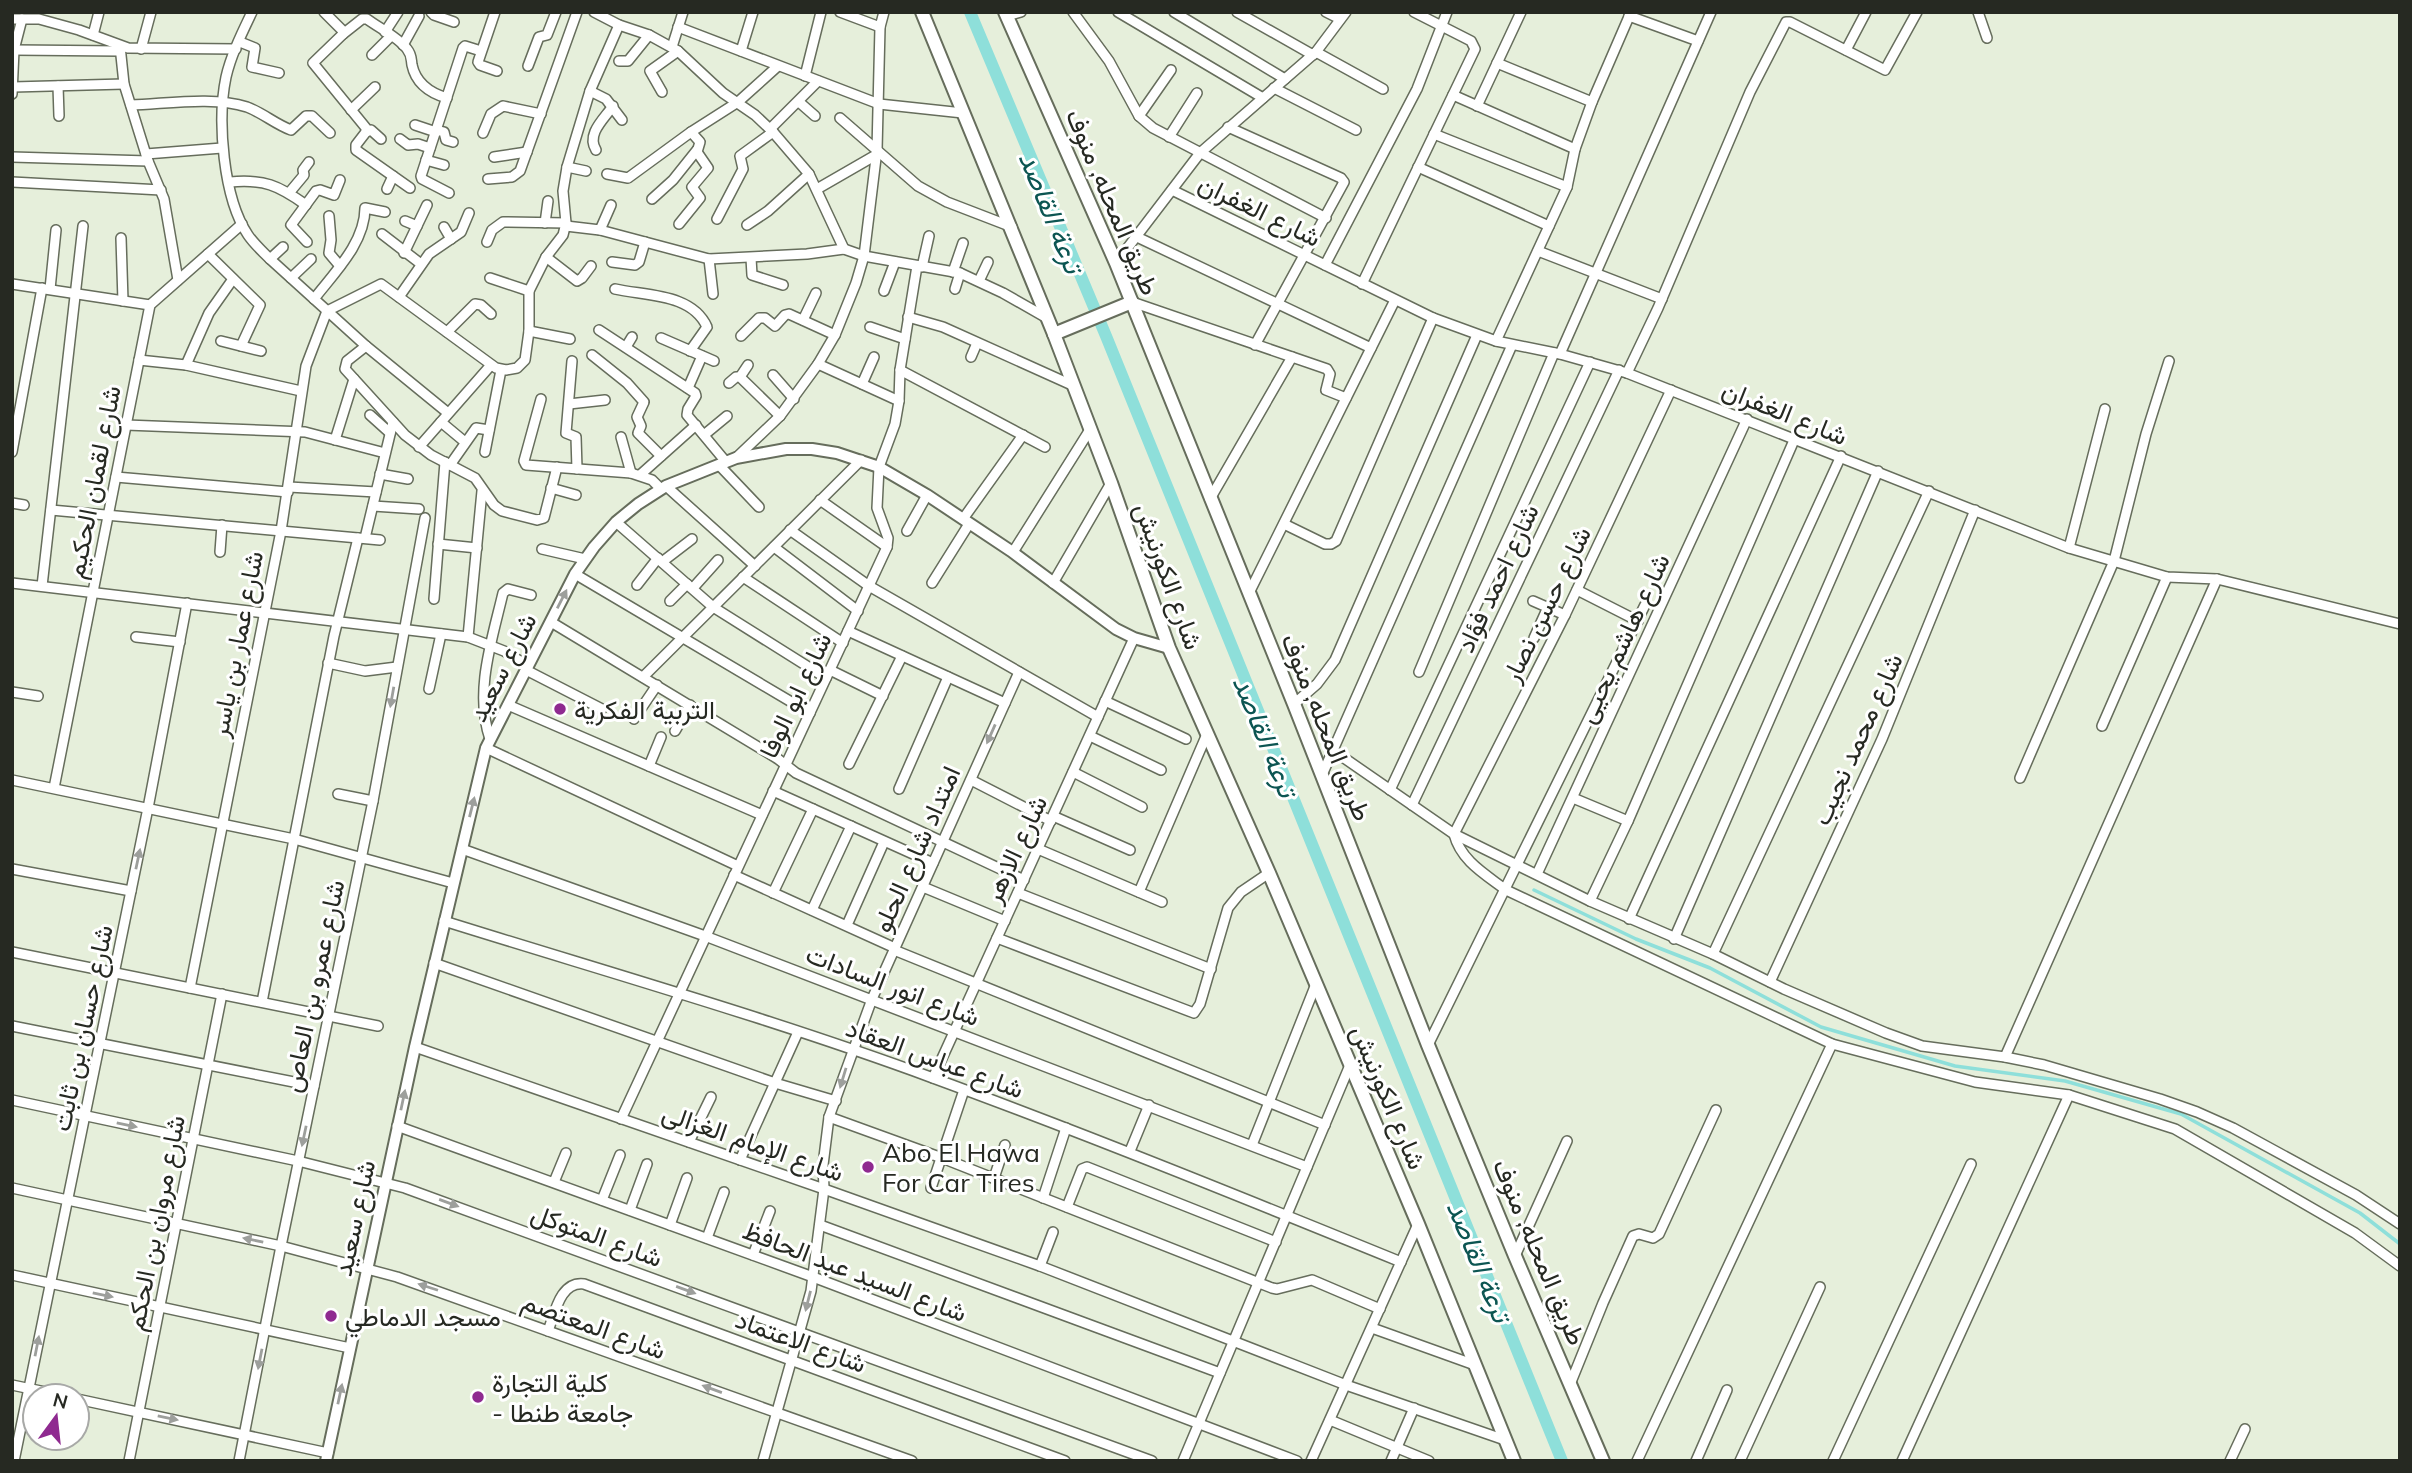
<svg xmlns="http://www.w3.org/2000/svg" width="2412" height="1473" viewBox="0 0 2412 1473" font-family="Mulish,Vazirmatn,sans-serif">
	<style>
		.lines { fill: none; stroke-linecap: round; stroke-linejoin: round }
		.stream { stroke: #8edfda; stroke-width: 3.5 }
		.canal { stroke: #8edfda; stroke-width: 12 }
		.minor-casing { stroke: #666d5c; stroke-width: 12 }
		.tertiary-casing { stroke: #666d5c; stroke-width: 14 }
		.secondary-casing { stroke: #666d5c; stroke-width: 16 }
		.minor { stroke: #fff; stroke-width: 9 }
		.tertiary { stroke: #fff; stroke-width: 10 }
		.secondary { stroke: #fff; stroke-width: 12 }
		.oneway { fill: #9d9f9c }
		.poi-dot { fill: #8f2a90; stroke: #fff; stroke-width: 2.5 }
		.labels { text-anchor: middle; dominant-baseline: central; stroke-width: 6; stroke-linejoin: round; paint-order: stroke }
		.street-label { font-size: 26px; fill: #262922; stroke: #fff }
		.poi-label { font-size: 26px; fill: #262922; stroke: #fff; text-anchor: start }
		.water-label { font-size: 28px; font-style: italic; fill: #0c5552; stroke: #fff }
	</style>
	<rect width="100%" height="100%" fill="#e6efdb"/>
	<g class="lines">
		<!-- stream -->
		<path class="stream" d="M1534 890 1636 939 1710 968 1821 1027 1955 1066 2065 1081 2181 1114 2360 1213 2400 1244"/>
		<!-- canal -->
		<path class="canal" d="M970 12 1106 336 1562 1461"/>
		<defs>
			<g id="minor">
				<path d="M252 12C242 33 231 55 226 77 217 120 223 198 248 235 254 244 262 251 270 259L366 346 448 413"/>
				<path d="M324 12 342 30 343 34 313 63 366 128V132L356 145V150L410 188"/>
				<path d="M431 12 434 15 454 22"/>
				<path d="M495 12 478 62 480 65 497 71"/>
				<path d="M594 12 619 25 649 35 678 51 723 93 755 115 773 132 809 174 844 249"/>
				<path d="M840 12 880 27"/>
				<path d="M1073 12 1109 61 1139 116 1153 128 1326 218"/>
				<path d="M1118 12 1263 98"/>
				<path d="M1174 12 1285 79"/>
				<path d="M1237 12 1313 55"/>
				<path d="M1326 12 1340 19"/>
				<path d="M1978 12 1987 38"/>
				<path d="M1006 16 1021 12"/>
				<path d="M1629 16 1698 41"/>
				<path d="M12 19H39L79 30 128 48 236 49"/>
				<path d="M678 27 879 104 963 113"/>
				<path d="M385 32 398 12"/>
				<path d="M343 34 362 19H367C379 28 398 37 407 49 412 55 411 59 412 65 416 84 430 93 447 98"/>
				<path d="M93 35 99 12"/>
				<path d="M240 42 255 48 252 67 279 73"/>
				<path d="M403 45 419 16"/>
				<path d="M120 46 124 84 148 161 164 199 178 280"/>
				<path d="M672 47 683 12"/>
				<path d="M141 49 151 12"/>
				<path d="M14 50 120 51"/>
				<path d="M1846 50 1866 12"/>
				<path d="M741 51 753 12"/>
				<path d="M1316 52 1383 89"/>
				<path d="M372 55 391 36"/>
				<path d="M619 61H628L649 35"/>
				<path d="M1497 63 1592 102"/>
				<path d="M528 66 539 37 547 35 556 12"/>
				<path d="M805 76 821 12"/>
				<path d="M58 86 59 116"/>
				<path d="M13 87 124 84"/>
				<path d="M1274 88 1356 130"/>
				<path d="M590 91 606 99 622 120"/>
				<path d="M662 92 650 71 678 51"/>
				<path d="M12 94 14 50 22 19"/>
				<path d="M1453 95 1575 149"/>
				<path d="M799 102 815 116"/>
				<path d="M131 105C166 104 213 96 247 107 263 113 275 124 291 130L306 116H312L330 133"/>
				<path d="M1477 106 1521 12"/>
				<path d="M351 110 375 87"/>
				<path d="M1139 116 1171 70"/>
				<path d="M840 118 918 186 947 202 1012 227"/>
				<path d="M415 125 436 132"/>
				<path d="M1228 127 1341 178 1344 182 1255 345"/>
				<path d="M770 129 818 81"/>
				<path d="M436 130 444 132 446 140 453 142"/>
				<path d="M366 132 371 130 381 139"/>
				<path d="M483 133 491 114 503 106 541 114"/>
				<path d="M1434 134 1567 187"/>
				<path d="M1169 137 1197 93"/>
				<path d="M400 139 408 145 418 144 430 148"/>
				<path d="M596 150C586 134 604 119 613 106"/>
				<path d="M146 154 222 148"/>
				<path d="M12 157 148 161"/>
				<path d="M494 157 527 152"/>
				<path d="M426 160 444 165"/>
				<path d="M567 167 586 171"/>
				<path d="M1418 167 1549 226"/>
				<path d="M607 174 628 178 691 132 738 102 778 66"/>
				<path d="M488 179 512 177 520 171 577 12"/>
				<path d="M12 182 161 190"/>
				<path d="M230 182C264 179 278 185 306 205"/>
				<path d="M387 189 393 176"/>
				<path d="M817 189 876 155"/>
				<path d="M1172 190 1433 318 1496 341 1560 354 1627 373 2069 548 2167 577 2217 579 2400 624"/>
				<path d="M289 193 304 175 303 170 309 162"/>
				<path d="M449 193 422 179 421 176 463 48 465 46 481 51"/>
				<path d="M652 199 673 180 697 150"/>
				<path d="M329 216 331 240 329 253 340 266"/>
				<path d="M717 219 743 169 740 156 773 132"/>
				<path d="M405 221 417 226"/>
				<path d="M545 223 548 201"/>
				<path d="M679 224 700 198 692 187 708 168 697 152 700 142 691 132"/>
				<path d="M747 225 768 211 809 174"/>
				<path d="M566 226 600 230 709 259 807 254 844 249 864 256 960 273 1003 293 1047 318"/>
				<path d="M444 227 451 239"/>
				<path d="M600 230 611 205"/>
				<path d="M382 234 421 264"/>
				<path d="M1137 237 1371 348"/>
				<path d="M121 238 123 301"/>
				<path d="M307 242 291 225 316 191 320 190 334 195 340 180"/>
				<path d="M487 242 492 230 503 222 566 223"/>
				<path d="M1538 251 1662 299"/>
				<path d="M404 253 427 205"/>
				<path d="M208 254 260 305 241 346"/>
				<path d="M546 257 577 281 582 278 591 266"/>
				<path d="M751 258 752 275 783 285"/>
				<path d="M270 259 283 247"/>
				<path d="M709 259 713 294"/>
				<path d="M612 262 635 265 639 262 645 242"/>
				<path d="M1116 263 1200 153 1316 52 1346 12"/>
				<path d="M1325 265 1417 89 1447 12"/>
				<path d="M922 267 929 236"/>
				<path d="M953 272 963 243"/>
				<path d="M291 278 311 259"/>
				<path d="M490 278 529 291"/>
				<path d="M979 281 988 262"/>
				<path d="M12 284 150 305"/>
				<path d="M1362 284 1475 49 1471 41 1414 12"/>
				<path d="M50 289 56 230"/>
				<path d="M615 289C645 296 692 293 707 327L690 351"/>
				<path d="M955 289 960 273"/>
				<path d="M884 291 895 262"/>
				<path d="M399 297 429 254 461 232 469 213"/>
				<path d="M314 299C334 273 365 243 365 208L385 212"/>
				<path d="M1132 302 1327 369 1330 374 1326 390 1346 398"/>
				<path d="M908 317 943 327 1074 386"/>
				<path d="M803 320 816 293"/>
				<path d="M870 327 905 339"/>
				<path d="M599 330 695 393 696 396 688 409 687 415 726 462"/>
				<path d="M529 331 570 339"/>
				<path d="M447 332 475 304 481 305 491 314"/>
				<path d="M741 336 759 318H765L775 326 785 315 789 314 835 335"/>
				<path d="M661 338 714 361"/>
				<path d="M221 341 261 351"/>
				<path d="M1496 341 1567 187 1575 149 1592 102 1631 12"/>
				<path d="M366 346 347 361 345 369 405 435 431 455 475 478 494 505 502 511 537 520 544 518 557 467"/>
				<path d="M626 347 632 337"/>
				<path d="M1560 354 1711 12"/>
				<path d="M592 355 627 383 644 402 637 417 641 426 638 433 661 456"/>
				<path d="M971 357 977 343"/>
				<path d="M139 360 186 365 301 391"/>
				<path d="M572 361 566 433 576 437 577 469"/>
				<path d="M818 364 899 401"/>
				<path d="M186 365 209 313 233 279"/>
				<path d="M900 370 1045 447"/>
				<path d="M1627 373 1658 308 1750 92 1786 22H1790L1885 70 1917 12"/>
				<path d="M773 375 794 399"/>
				<path d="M740 377 748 365"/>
				<path d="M729 383 736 377H740L780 416"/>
				<path d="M862 384 874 357"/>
				<path d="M688 388 702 356"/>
				<path d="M541 399 524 461 526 465 631 473 652 480 661 489"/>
				<path d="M569 404 605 400"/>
				<path d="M370 415 390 433"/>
				<path d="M441 422 465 442"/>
				<path d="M126 425 305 432 385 453"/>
				<path d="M704 435 727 416"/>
				<path d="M621 437 631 473"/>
				<path d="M335 440 354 379"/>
				<path d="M419 447 491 365"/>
				<path d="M12 452 42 288"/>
				<path d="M485 452 501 370"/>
				<path d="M736 458 780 416 818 364 835 335 856 283 864 256 877 150 880 27 884 12"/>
				<path d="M450 465 476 428 489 430"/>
				<path d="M719 465 759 507"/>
				<path d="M380 474 408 479"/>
				<path d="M640 475 696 425"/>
				<path d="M116 477 288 492"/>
				<path d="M666 486 755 566"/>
				<path d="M289 487 376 492"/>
				<path d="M551 488 576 495"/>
				<path d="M1210 499 1292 357"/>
				<path d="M820 500 887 547"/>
				<path d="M12 503 24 505"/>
				<path d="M373 506 419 509"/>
				<path d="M51 510 380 540"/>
				<path d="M963 519 1023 435"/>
				<path d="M616 522 713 607 826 678"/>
				<path d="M1284 524 1325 544H1331L1336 541 1433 318"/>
				<path d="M790 530 869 586 1098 717"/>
				<path d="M907 531 927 495"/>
				<path d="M365 538 393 422"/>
				<path d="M438 544 477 548"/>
				<path d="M774 547 858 611"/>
				<path d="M2069 548 2105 409"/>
				<path d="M542 549 585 559"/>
				<path d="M220 552 222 525"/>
				<path d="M1013 552 1091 428"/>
				<path d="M662 562 692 539"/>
				<path d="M575 574 810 713"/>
				<path d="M743 577 843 643"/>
				<path d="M12 583 468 637 504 651 528 666"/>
				<path d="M932 583 969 524"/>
				<path d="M1053 583 1111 483"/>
				<path d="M637 585 658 558"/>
				<path d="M42 586 83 226"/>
				<path d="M693 588 718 560"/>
				<path d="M1577 590 1638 621"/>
				<path d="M1249 593 1395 300"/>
				<path d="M434 599 445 462"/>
				<path d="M670 601 687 584"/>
				<path d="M1533 601 1565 615"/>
				<path d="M551 622 778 759 796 773 1024 880"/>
				<path d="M848 631 1005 703"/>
				<path d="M136 637 180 642"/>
				<path d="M468 637 482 491"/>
				<path d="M1534 638 1548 607"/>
				<path d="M328 663 365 671 397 667"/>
				<path d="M526 670 602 709"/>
				<path d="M830 670 883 696"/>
				<path d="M1419 672 1554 353"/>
				<path d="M643 677 861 460"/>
				<path d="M429 689 441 634"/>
				<path d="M12 692 38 696"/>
				<path d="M1105 701 1186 739"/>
				<path d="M1294 704 1317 684 1335 660 1477 335"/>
				<path d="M508 705 762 815"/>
				<path d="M634 719 657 685"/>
				<path d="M2102 726 2167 577"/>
				<path d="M675 731 690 705"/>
				<path d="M1090 736 1161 770"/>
				<path d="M490 739C474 692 492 640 503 593L508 589 531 595"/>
				<path d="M486 748 738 866"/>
				<path d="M1334 751 1454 834 1590 901 1713 954 1784 989 1886 1033 1922 1046 2005 1057 2044 1065 2160 1099 2197 1112 2233 1128 2356 1195 2400 1224"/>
				<path d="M849 764 902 656"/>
				<path d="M649 766 661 737"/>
				<path d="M1073 772 1142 807"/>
				<path d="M1322 775 1512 345"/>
				<path d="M2020 778 2114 561 2146 434 2169 361"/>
				<path d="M12 780 294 839 453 883"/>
				<path d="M971 780 1051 821"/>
				<path d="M54 788 150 305 242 224"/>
				<path d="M899 789 948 677"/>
				<path d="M1390 790 1590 362"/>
				<path d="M773 791 933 863"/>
				<path d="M338 794 373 801"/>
				<path d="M1573 798 1628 821"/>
				<path d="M1412 805 1619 370"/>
				<path d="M1053 816 1130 850"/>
				<path d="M1454 834C1461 861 1485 874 1506 890L1832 1044 1975 1082 2069 1095 2175 1129 2355 1233 2400 1266"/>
				<path d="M1454 834 1565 615 1671 390"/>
				<path d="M462 849 705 936 1307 1167"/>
				<path d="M1038 849 1162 902"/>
				<path d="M12 869 131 891"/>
				<path d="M1537 874 1747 419"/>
				<path d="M734 875 895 948"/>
				<path d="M923 887 1005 921"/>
				<path d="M1139 892 1207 734"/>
				<path d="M773 893 813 809"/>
				<path d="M1018 893 1211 969"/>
				<path d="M1590 901 1628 821 1795 438"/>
				<path d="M812 910 851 826"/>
				<path d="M1629 919 1841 456"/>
				<path d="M444 921C607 972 773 1019 933 1078 1091 1136 1246 1199 1401 1262"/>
				<path d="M847 925 884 842"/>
				<path d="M997 938 1194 1013 1200 1004 1228 908 1241 892 1269 873"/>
				<path d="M1674 939 1878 471"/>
				<path d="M894 950 1325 1125"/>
				<path d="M12 952 378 1026"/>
				<path d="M1713 954 1929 491"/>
				<path d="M434 963 775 1083 836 1101"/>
				<path d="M1770 982 1882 739 1975 510"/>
				<path d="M190 988 281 531 306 366 327 311 381 284 496 368 506 370 517 368 525 360 529 331V291L546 257 563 235 566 223 563 191 567 167 590 91 619 25"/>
				<path d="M262 1002 334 636 358 538"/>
				<path d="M12 1026 314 1086"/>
				<path d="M1428 1045 1645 605"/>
				<path d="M415 1047 824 1189 1040 1266 1346 1385 1505 1440"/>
				<path d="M2005 1057 2217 579"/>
				<path d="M933 1078 1134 638"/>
				<path d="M12 1100 298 1161 405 1188 1152 1461"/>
				<path d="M829 1117 942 1158 1272 1288 1277 1289 1312 1280 1380 1309"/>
				<path d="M621 1119 887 547 888 538 877 508 879 467 895 424 899 401 900 370 917 266"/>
				<path d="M397 1126 813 1277 1297 1461"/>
				<path d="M689 1142 711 1097"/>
				<path d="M1252 1145 1316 984"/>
				<path d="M1130 1151 1149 1105"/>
				<path d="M740 1160 798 1032"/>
				<path d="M994 1178 1005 1145"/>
				<path d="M554 1182 566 1153"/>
				<path d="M12 1188 281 1246 397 1277 912 1461"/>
				<path d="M931 1188 964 1090"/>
				<path d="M1043 1198 1066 1128"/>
				<path d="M602 1200 620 1155"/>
				<path d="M1067 1207 1082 1169 1087 1167 1276 1242"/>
				<path d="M630 1210 647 1164"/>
				<path d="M670 1225 687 1178"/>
				<path d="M820 1225 1220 1373"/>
				<path d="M707 1238 724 1192"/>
				<path d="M753 1255 770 1211"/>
				<path d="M1515 1256 1567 1141"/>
				<path d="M1040 1266 1053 1232"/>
				<path d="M12 1275 350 1348"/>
				<path d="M1372 1328 1475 1365"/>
				<path d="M548 1331C555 1313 560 1281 584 1284L1065 1461"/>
				<path d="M1571 1382 1603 1303 1633 1236 1639 1234 1653 1238 1659 1234 1716 1110"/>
				<path d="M12 1385 65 1396"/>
				<path d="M77 1399 328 1453"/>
				<path d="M1330 1420 1429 1461"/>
				<path d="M14 1461 148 808 187 603"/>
				<path d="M129 1461 222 994"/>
				<path d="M239 1461 281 1246 373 801 425 518"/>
				<path d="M763 1461 811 1291 824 1189 823 1165 829 1117 872 999 1019 672"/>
				<path d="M1183 1461 1350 1065"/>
				<path d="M1311 1461 1418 1224"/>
				<path d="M1391 1461 1414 1408"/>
				<path d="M1637 1461 1832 1044"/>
				<path d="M1696 1461 1727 1390"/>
				<path d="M1740 1461 1820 1287"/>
				<path d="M1833 1461 1971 1164"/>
				<path d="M1902 1461 2069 1095"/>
				<path d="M2230 1461 2245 1429"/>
			</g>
			<path id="tertiary" d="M326 1461 415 1047 486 748 575 574 594 547 616 522 638 504 666 486 736 458 786 449H812L837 453 879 467 927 495 1011 551 1116 629 1134 638 1169 648"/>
			<g id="secondary">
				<path d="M922 12 1054 334 1111 483 1169 648 1269 873 1418 1224 1514 1461"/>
				<path d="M1005 12 1116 263 1294 704 1428 1045 1515 1256 1603 1461"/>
				<path d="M1054 334 1132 302"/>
			</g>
		</defs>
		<!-- minor casing -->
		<use href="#minor" class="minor-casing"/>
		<!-- tertiary casing -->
		<use href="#tertiary" class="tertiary-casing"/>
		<!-- secondary casing -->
		<use href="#secondary" class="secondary-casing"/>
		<!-- minor -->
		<use href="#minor" class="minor"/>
		<!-- tertiary -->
		<use href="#tertiary" class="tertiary"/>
		<!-- secondary -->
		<use href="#secondary" class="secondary"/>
	</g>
	<!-- one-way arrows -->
	<defs><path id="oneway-solid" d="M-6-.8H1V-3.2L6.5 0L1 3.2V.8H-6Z" transform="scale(1.75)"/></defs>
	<g class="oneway">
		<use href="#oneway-solid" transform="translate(562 599) rotate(-63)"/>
		<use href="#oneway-solid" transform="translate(392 697) rotate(100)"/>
		<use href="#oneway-solid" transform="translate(991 734) rotate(114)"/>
		<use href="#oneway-solid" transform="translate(472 807) rotate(-76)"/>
		<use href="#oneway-solid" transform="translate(138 859) rotate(-78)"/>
		<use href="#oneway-solid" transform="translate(843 1078) rotate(107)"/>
		<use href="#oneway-solid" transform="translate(403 1100) rotate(-78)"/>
		<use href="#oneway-solid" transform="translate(127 1125) rotate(12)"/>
		<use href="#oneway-solid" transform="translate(304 1136) rotate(102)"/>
		<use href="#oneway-solid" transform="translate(449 1203) rotate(20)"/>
		<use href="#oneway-solid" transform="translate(253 1240) rotate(-168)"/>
		<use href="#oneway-solid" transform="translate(428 1287) rotate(-162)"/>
		<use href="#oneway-solid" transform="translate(686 1290) rotate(20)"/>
		<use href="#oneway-solid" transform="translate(103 1295) rotate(12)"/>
		<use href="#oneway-solid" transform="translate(808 1301) rotate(104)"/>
		<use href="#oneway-solid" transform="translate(37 1346) rotate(-79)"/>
		<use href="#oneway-solid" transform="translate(260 1359) rotate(101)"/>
		<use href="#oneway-solid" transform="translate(712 1389) rotate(-160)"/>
		<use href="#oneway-solid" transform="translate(340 1394) rotate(-78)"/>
		<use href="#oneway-solid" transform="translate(168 1418) rotate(12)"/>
	</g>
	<!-- markers -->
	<g class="poi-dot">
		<circle cx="560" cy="709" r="7"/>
		<circle cx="868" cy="1167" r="7"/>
		<circle cx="331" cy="1316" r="7"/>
		<circle cx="478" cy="1397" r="7"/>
	</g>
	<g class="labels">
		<!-- street labels -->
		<g class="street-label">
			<text transform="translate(1113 202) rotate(67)">طريق المحله, منوف</text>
			<text transform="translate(1260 210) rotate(26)">شارع الغفران</text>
			<text transform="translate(1785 412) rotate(22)">شارع الغفران</text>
			<text transform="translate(93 482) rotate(-79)">شارع لقمان الحكيم</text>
			<text transform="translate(1169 576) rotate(70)">شارع الكورنيش</text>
			<text transform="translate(1497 578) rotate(-65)">شارع احمد فؤاد</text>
			<text transform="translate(1546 604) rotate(-64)">شارع حسن نصار</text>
			<text transform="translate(1623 638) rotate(-65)">شارع هاشم يحيى</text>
			<text transform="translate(236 644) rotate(-79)">شارع عمار بن ياسر</text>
			<text transform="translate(502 667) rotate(-63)">شارع سعيد</text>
			<text transform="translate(795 695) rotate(-65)">شارع ابو الوفا</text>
			<text transform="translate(1327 727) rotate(68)">طريق المحله, منوف</text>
			<text transform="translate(1857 739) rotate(-66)">شارع محمد نجيب</text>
			<text transform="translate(916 849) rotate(-66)">امتداد شارع الحلو</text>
			<text transform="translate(1015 849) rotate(-65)">شارع الازهر</text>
			<text transform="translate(893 985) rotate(21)">شارع انور السادات</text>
			<text transform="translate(313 986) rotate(-78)">شارع عمرو بن العاص</text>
			<text transform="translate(82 1028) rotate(-78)">شارع حسان بن ثابت</text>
			<text transform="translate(935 1058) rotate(20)">شارع عباس العقاد</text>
			<text transform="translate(1389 1097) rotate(67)">شارع الكورنيش</text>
			<text transform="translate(753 1142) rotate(19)">شارع الإمام الغزالى</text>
			<text transform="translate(354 1218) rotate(-78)">شارع سعيد</text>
			<text transform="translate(155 1223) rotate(-79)">شارع مروان بن الحكم</text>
			<text transform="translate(597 1235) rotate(20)">شارع المتوكل</text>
			<text transform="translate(1540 1252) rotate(67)">طريق المحله, منوف</text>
			<text transform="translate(855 1271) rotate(21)">شارع السيد عبد الحافظ</text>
			<text transform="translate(594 1325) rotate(20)">شارع المعتصم</text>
			<text transform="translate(801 1341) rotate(20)">شارع الاعتماد</text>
		</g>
		<!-- poi labels -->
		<g class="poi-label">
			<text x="574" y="709">التربية الفكرية</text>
			<text x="882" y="1152">Abo El Hawa<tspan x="882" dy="30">For Car Tires</tspan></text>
			<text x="345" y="1316">مسجد الدماطي</text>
			<text x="492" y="1382">كلية التجارة<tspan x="492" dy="30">- جامعة طنطا</tspan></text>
		</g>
		<!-- water labels -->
		<g class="water-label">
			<text transform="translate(1052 212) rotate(68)">ترعة القاصد</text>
			<text transform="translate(1266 736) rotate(68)">ترعة القاصد</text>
			<text transform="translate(1480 1261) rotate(68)">ترعة القاصد</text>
		</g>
	</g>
	<!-- border -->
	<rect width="2412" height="1473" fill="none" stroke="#262922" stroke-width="28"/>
	<!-- north arrow -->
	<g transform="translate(56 1417) rotate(15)"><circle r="33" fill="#ffffff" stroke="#a8a9a7" stroke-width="2"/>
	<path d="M0-5L12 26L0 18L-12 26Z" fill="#8f2a90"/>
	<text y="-10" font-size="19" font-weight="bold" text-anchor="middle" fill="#262922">N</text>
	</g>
</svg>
